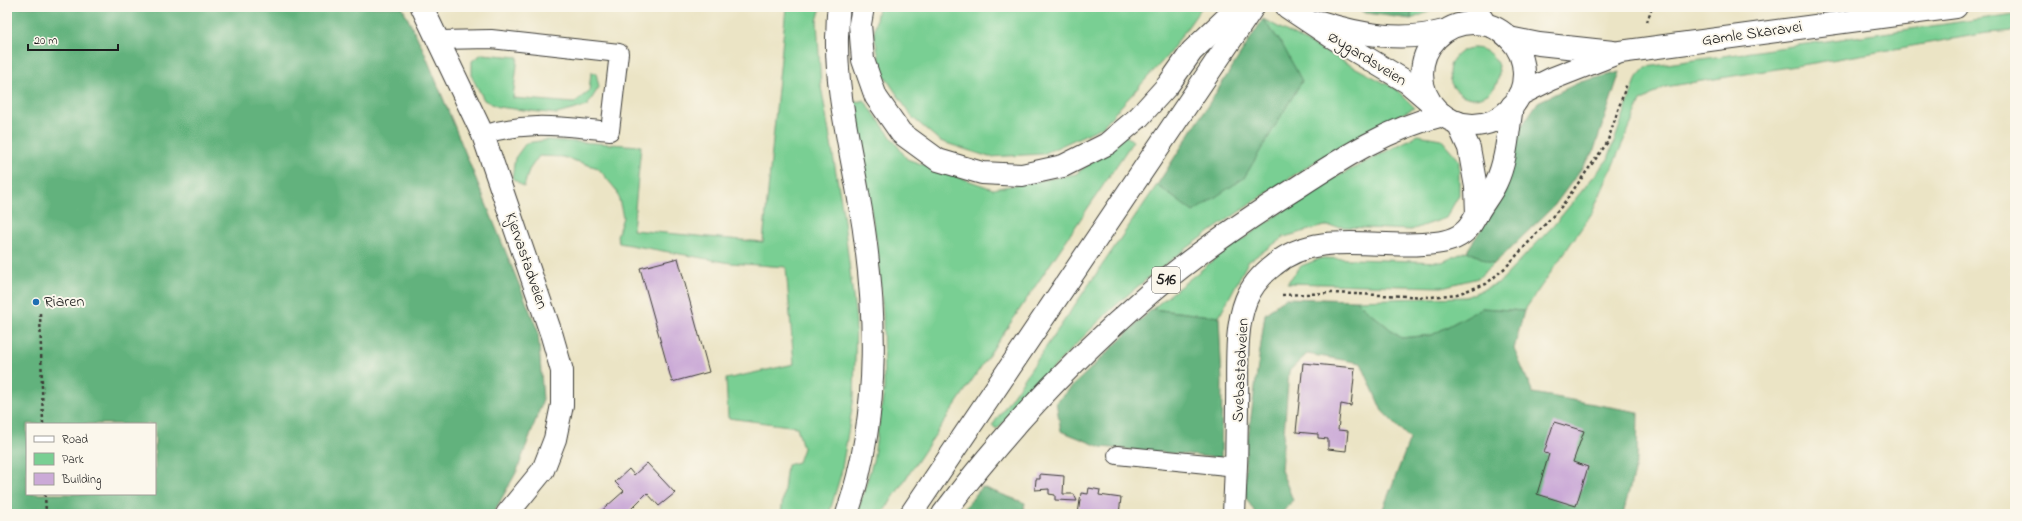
<svg xmlns="http://www.w3.org/2000/svg" width="2022" height="521" viewBox="0 0 2022 521" font-family="'Indie Flower',sans-serif">
	<style>
		.green { fill: #79cf93; stroke: #4a7658 }
		.forest { fill: #62b27d; stroke: #3f674c; fill-rule: evenodd }
		.building { fill: #cbaad7 }
		.lines { fill: none; stroke-linecap: round; stroke-linejoin: round }
		.lane-casing { stroke: #3b3a35; stroke-width: 20 }
		.street-casing { stroke: #3b3a35; stroke-width: 24 }
		.secondary-casing { stroke: #3b3a35; stroke-width: 24 }
		.primary-casing { stroke: #3b3a35; stroke-width: 24 }
		.path { stroke: #3b3a35; stroke-width: 2.5; stroke-dasharray: 3 3; stroke-linecap: butt }
		.lane { stroke: #fff; stroke-width: 18 }
		.street { stroke: #fff; stroke-width: 22 }
		.secondary { stroke: #fff; stroke-width: 22 }
		.primary { stroke: #fff; stroke-width: 22 }
		.poi-dot { fill: #1f6fb2; stroke: #fbf7ec; stroke-width: 1.5 }
		.labels { text-anchor: middle; dominant-baseline: central; stroke-width: 4; stroke-linejoin: round; paint-order: stroke }
		.shield { fill: #fbf7ec; stroke: #5f5e5a; stroke-width: 1 }
		.shield-label { font-size: 15px; font-weight: bold; fill: #1c1c1c }
		.street-label { font-size: 16px; fill: #1c1c1c; stroke: #fbf7ec }
		.poi-label { font-size: 16px; fill: #1c1c1c; stroke: #fbf7ec; text-anchor: start }
	</style>
	<rect width="100%" height="100%" fill="#fbf7ec"/>
	<filter id="ink" filterUnits="userSpaceOnUse"><feTurbulence type="fractalNoise" baseFrequency=".025" numOctaves="2"/><feDisplacementMap in="SourceGraphic" scale="8" xChannelSelector="R" yChannelSelector="G"/><feConvolveMatrix kernelMatrix="1 2 1 2 8 2 1 2 1" color-interpolation-filters="sRGB"/></filter>
	<filter id="wash" filterUnits="userSpaceOnUse"><feTurbulence type="fractalNoise" baseFrequency=".012" numOctaves="4" result="noise"/><feDisplacementMap in="SourceGraphic" scale="16" xChannelSelector="R" yChannelSelector="G"/><feGaussianBlur stdDeviation="0.9" result="paint"/><feColorMatrix in="noise" values="0 0 0 0 0 0 0 0 0 0 0 0 0 0 0 0 0 1.4 0 .05"/><feComposite in="paint" operator="in"/></filter>
	<g filter="url(#wash)">
		<rect width="100%" height="100%" fill="#ebe4c5"/>
		<!-- green -->
		<g class="green">
			<path d="M786 7H821L817 21 821 86 843 213 856 321 854 397 841 474 829 514H781L787 465 798 462 803 448 797 427 728 418 726 379 794 364 786 267 730 263 619 243 617 236 623 217 617 191 598 168 563 157 539 156 529 170 524 187 512 178 515 158 526 143 547 140 641 146 633 230 763 242Z"/>
			<path d="M878 7H1202L1168 55 1102 127 1043 154 989 157 940 141 912 117 882 72 874 34Z"/>
			<path d="M1412 7H1441L1411 19Z"/>
			<path d="M2015 14V31L1987 33 1814 63 1665 87 1641 101 1592 213 1524 311 1482 308 1432 335 1401 338 1355 300 1466 297 1500 282 1554 225 1608 159 1637 77 1646 67Z"/>
			<path d="M1263 19 1396 89 1415 108C1361 131 1312 163 1264 195 1212 230 1160 265 1114 307 1073 345 1035 388 997 429L992 426 1157 185 1193 211 1282 44Z"/>
			<circle cx="1474" cy="73" r="25"/>
			<path d="M482 54 518 57 513 98 574 103 589 91 591 73H596L599 87 587 106 557 114 498 107 484 100 472 77V61Z"/>
			<path d="M864 100 907 159 993 189 1076 174 1125 135 1133 141 882 514H857L873 461 884 391 883 314 876 239 852 103Z"/>
			<path d="M1418 135 1441 139 1459 160V195L1446 218 1411 230 1324 226 1284 237 1248 262 1219 317 1152 309 1220 255 1319 186Z"/>
			<path d="M1467 251 1494 264 1478 278 1442 287 1287 283 1301 266 1322 258 1442 262Z"/>
		</g>
		<!-- forest -->
		<g class="forest">
			<path d="M7 7H402L423 49 538 331 543 400 517 471 493 514H7ZM27 424H155V494H27Z"/>
			<path d="M1350 7H1412L1411 19 1366 13Z"/>
			<path d="M1263 19 1282 44 1302 81 1244 178 1193 212 1157 185Z"/>
			<path d="M1620 72 1593 153 1554 206 1494 264 1467 251 1504 194 1515 136 1538 102 1580 82Z"/>
			<path d="M1285 298 1355 300 1401 338 1432 335 1482 308 1524 311 1514 349 1533 393 1638 412 1637 460 1623 514H1381L1410 439 1382 411 1361 363 1307 354 1289 371 1281 470 1293 500 1281 514H1256L1246 498 1245 460 1265 314Z"/>
			<path d="M1152 309 1219 317 1222 383 1221 458 1101 447 1061 431 1056 402Z"/>
			<path d="M982 487 1025 503 1023 514H960Z"/>
		</g>
		<g id="blocks">
			<!-- building -->
			<g class="building">
				<path d="M678 258 709 372 672 382 640 268Z"/>
				<path d="M1303 363 1355 368 1351 406 1341 404 1338 430 1348 431 1346 451 1328 449V439L1318 438V434L1296 432Z"/>
				<path d="M1554 422 1584 431 1573 462 1588 467 1576 506 1537 494 1549 454 1544 453Z"/>
				<path d="M647 463 675 493 659 506 647 493 626 514H598L624 491 615 482 629 469 634 475Z"/>
				<path d="M1040 474 1064 476 1063 494H1074L1077 501 1055 500V495L1049 494V489L1035 490 1036 479H1040Z"/>
				<path d="M1089 488 1100 490 1099 495 1121 498 1119 514H1078L1081 493 1088 494Z"/>
			</g>
		</g>
	</g>
	<g filter="url(#ink)">
		<use href="#blocks" fill-opacity="0" stroke="#3b3a35" stroke-width="1"/>
		<g class="lines">
			<defs>
				<g id="lane">
					<path d="M439 40 491 39 619 53 610 131C564 127 529 120 483 135"/>
					<path d="M1117 455 1237 467"/>
				</g>
				<g id="street">
					<path d="M422 7 483 135 552 336 562 371V405L555 439 543 470 507 514"/>
					<path d="M1457 122 1469 148 1476 187 1477 214"/>
					<path d="M1234 514C1236 478 1237 442 1237 405 1238 373 1234 330 1246 300 1252 285 1262 274 1274 265 1315 230 1374 248 1423 244 1437 243 1452 242 1463 233 1470 228 1473 221 1477 214 1483 203 1491 194 1496 183 1507 160 1508 131 1512 106"/>
				</g>
				<g id="secondary">
					<path d="M1287 7 1332 37 1407 82 1429 101"/>
					<path d="M1320 22C1361 35 1402 42 1444 31"/>
					<circle cx="1473" cy="74" r="51"/>
					<path d="M1509 38 1539 44 1613 52"/>
					<path d="M1519 95 1551 79 1620 52 1956 7"/>
				</g>
				<g id="primary">
					<path d="M839 7C837 17 838 27 837 37 836 90 849 142 858 193 877 299 882 411 847 514"/>
					<path d="M863 7 860 24 863 60 876 97 901 133 938 160 982 173 1022 175 1063 166 1107 144 1139 117 1168 85 1192 51 1238 7"/>
					<path d="M1475 7 1485 24"/>
					<path d="M911 514 1253 7"/>
					<path d="M943 514C1004 433 1073 359 1150 293 1195 254 1247 219 1298 187 1344 157 1389 128 1443 115"/>
				</g>
			</defs>
			<!-- lane casing -->
			<use href="#lane" class="lane-casing"/>
			<!-- street casing -->
			<use href="#street" class="street-casing"/>
			<!-- secondary casing -->
			<use href="#secondary" class="secondary-casing"/>
			<!-- primary casing -->
			<use href="#primary" class="primary-casing"/>
			<!-- path -->
			<g class="path">
				<path d="M1647 22 1652 7"/>
				<path d="M1282 295 1330 293 1431 297 1457 294 1486 284 1506 267 1561 207 1607 143 1627 83"/>
				<path d="M40 313 43 424"/>
				<path d="M45 494 46 514"/>
			</g>
			<!-- lane -->
			<use href="#lane" class="lane"/>
			<!-- street -->
			<use href="#street" class="street"/>
			<!-- secondary -->
			<use href="#secondary" class="secondary"/>
			<!-- primary -->
			<use href="#primary" class="primary"/>
		</g>
	</g>
	<!-- markers -->
	<circle class="poi-dot" cx="36" cy="302" r="4"/>
	<g class="labels">
		<!-- shield labels -->
		<rect class="shield" x="1152" y="267" width="28" height="26" rx="3"/>
		<g class="shield-label">
			<text x="1166" y="280">516</text>
		</g>
		<!-- street labels -->
		<g class="street-label">
			<text transform="translate(1752 34) rotate(-8)">Gamle Skaravei</text>
			<text transform="translate(1367 59) rotate(32)">Øygardsveien</text>
			<text transform="translate(526 261) rotate(71)">Kjervastadveien</text>
			<text transform="translate(1241 370) rotate(-87)">Svebastadveien</text>
		</g>
		<!-- poi labels -->
		<g class="poi-label">
			<text x="44" y="302">Riaren</text>
		</g>
	</g>
	<!-- margin -->
	<rect width="2022" height="521" fill="none" stroke="#fbf7ec" stroke-width="24"/>
	<!-- legend -->
	<rect x="26" y="423" width="130" height="72" fill="#fbf7ec" stroke="#a29f99"/>
	<rect x="34" y="436" width="20" height="6" fill="#ffffff" stroke="#a29f99"/>
	<text x="62" y="443" font-size="12" fill="#1c1c1c">Road</text>
	<rect x="34" y="453" width="20" height="12" fill="#79cf93" stroke="#a29f99"/>
	<text x="62" y="463" font-size="12" fill="#1c1c1c">Park</text>
	<rect x="34" y="473" width="20" height="12" fill="#cbaad7" stroke="#a29f99"/>
	<text x="62" y="483" font-size="12" fill="#1c1c1c">Building</text>
	<!-- scale -->
	<path d="M28 44v6h90v-6" fill="none" stroke="#1c1c1c" stroke-width="2"/>
	<text x="34" y="44" font-size="12" fill="#1c1c1c" stroke="#fbf7ec" stroke-width="3" paint-order="stroke">20 m</text>
</svg>
